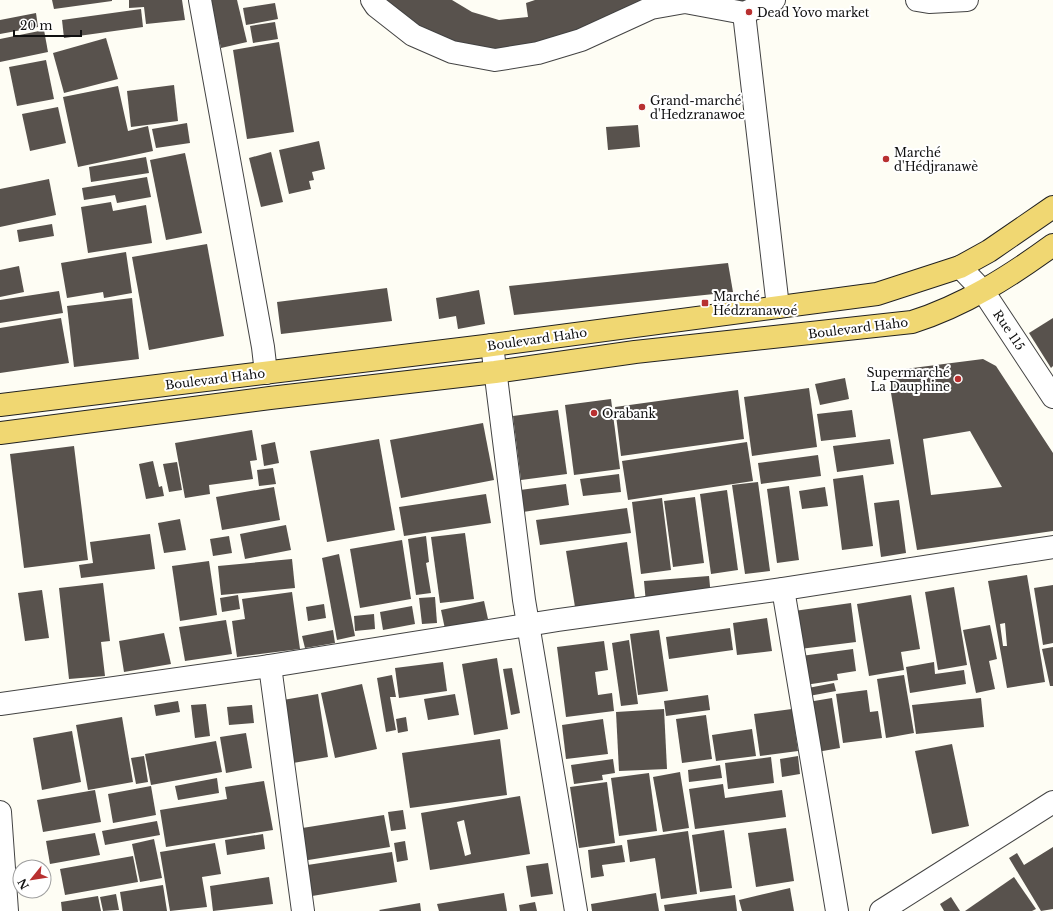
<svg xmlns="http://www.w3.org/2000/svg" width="1053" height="911" viewBox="0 0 1053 911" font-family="'Libre Baskerville',serif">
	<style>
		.building { fill: #58524d; fill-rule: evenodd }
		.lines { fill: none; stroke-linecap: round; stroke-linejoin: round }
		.minor-casing { stroke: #434343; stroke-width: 24 }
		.major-casing { stroke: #212121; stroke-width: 24 }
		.minor { stroke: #fff; stroke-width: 22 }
		.major { stroke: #f0d772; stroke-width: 22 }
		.poi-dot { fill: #b83030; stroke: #fff; stroke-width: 1.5 }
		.labels { text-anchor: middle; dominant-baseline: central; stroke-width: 4; stroke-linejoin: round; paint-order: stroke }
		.poi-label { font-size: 12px; fill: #101010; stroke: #fff; text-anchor: start }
		.street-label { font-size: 12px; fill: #101010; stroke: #fff }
	</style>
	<rect width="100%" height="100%" fill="#fefdf4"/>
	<!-- building -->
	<g class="building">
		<path d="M52 0H112V1L54 9Z"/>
		<path d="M129 0H182L185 20 146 24 144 7 129 8Z"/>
		<path d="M210 0H237L247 42 221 48Z"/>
		<path d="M372 0H452L472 12 499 20 528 17 526 3 535 0H774L744 13 685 2 538 53 452 52Z"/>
		<path d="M275 3 278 19 246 25 243 8Z"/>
		<path d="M141 9 143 27 64 38 62 20Z"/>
		<path d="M36 13 38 27 0 34V20Z"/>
		<path d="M275 22 278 39 253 43 250 26Z"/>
		<path d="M44 30 48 52 0 62V39Z"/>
		<path d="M106 38 118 79 64 93 53 53Z"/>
		<path d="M279 42 294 132 247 139 233 50Z"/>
		<path d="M46 60 54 99 17 106 9 67Z"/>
		<path d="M174 85 178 121 131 127 127 91Z"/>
		<path d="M118 86 128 131 148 126 153 151 78 167 63 97Z"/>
		<path d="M58 107 66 143 30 151 22 114Z"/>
		<path d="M187 123 190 143 156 148 152 129Z"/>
		<path d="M638 125 640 147 608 150 606 127Z"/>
		<path d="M319 141 325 169 312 172 314 180 309 181 311 189 289 194 279 150Z"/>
		<path d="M271 152 283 202 261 207 249 158Z"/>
		<path d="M185 153 202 233 166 240 150 160Z"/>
		<path d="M146 157 149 173 91 182 89 167Z"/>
		<path d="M147 177 151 197 117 203 115 195 84 200 82 188Z"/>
		<path d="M49 179 56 215 0 227V189Z"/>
		<path d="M111 202 113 211 146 205 152 243 88 253 81 207Z"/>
		<path d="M52 224 54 236 19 242 17 230Z"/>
		<path d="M207 244 224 336 149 350 132 257Z"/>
		<path d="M126 252 132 293 104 298 103 292 67 298 61 263Z"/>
		<path d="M728 263 733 292 514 315 509 286Z"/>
		<path d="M19 266 24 292 0 297V270Z"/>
		<path d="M387 288 392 321 281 334 277 302Z"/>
		<path d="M479 290 485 324 458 329 456 316 439 319 436 298Z"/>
		<path d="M59 291 63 313 0 323V300Z"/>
		<path d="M132 298 139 359 74 367 67 306Z"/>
		<path d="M61 318 69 363 0 373V328Z"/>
		<path d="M1053 318V366L1051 368 1029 333Z"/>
		<path d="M983 359 996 366 1053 453V531L917 550 890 387 897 370ZM970 431 1002 487 931 495 923 439Z"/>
		<path d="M845 378 849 399 820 405 815 384Z"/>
		<path d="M809 388 817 447 752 456 744 397Z"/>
		<path d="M738 390 744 439 621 456 615 407Z"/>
		<path d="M611 399 620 469 574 475 565 405Z"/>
		<path d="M558 410 567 474 521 480 513 416Z"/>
		<path d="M852 410 856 437 821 441 817 414Z"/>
		<path d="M483 423 494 480 401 498 390 440Z"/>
		<path d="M252 430 257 460 250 461 253 479 209 485 210 494 185 498 175 443Z"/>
		<path d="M379 439 395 530 327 542 310 451Z"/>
		<path d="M890 439 894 464 837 472 833 446Z"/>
		<path d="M275 442 279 463 264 466 261 445Z"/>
		<path d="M747 442 753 481 628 500 622 461Z"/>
		<path d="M74 446 88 560 24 568 10 454Z"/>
		<path d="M818 455 821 476 761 484 758 463Z"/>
		<path d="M153 461 159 487 162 486 164 496 146 499 139 464Z"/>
		<path d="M177 462 182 490 169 492 163 464Z"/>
		<path d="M273 468 276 484 259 486 257 470Z"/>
		<path d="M619 474 621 492 583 496 580 479Z"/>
		<path d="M863 475 873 546 842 550 833 479Z"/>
		<path d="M758 482 770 571 745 574 732 485Z"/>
		<path d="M566 484 569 505 523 512 520 490Z"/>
		<path d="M789 486 799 560 777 563 767 489Z"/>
		<path d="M274 487 280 520 222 530 216 497Z"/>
		<path d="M825 487 828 506 802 509 799 491Z"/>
		<path d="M727 490 738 570 711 574 700 494Z"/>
		<path d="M486 494 491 523 404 536 399 507Z"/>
		<path d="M695 497 704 563 673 567 664 501Z"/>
		<path d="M662 498 671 570 641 574 632 502Z"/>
		<path d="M899 500 906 553 881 557 874 503Z"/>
		<path d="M627 508 631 533 540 545 536 520Z"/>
		<path d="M180 519 186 550 164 553 158 523Z"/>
		<path d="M286 525 291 550 245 559 240 534Z"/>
		<path d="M465 533 474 599 440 603 431 537Z"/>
		<path d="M150 534 155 569 81 578 79 565 93 563 90 542Z"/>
		<path d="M229 536 232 553 213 556 210 539Z"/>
		<path d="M426 536 429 562 426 563 431 593 416 595 408 539Z"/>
		<path d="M402 540 411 599 360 608 350 549Z"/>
		<path d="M627 542 635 599 575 607 566 551Z"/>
		<path d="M339 554 355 636 337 640 322 558Z"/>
		<path d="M292 559 295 588 221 595 218 566Z"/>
		<path d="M209 561 217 615 180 621 172 566Z"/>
		<path d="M1027 575 1045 682 1007 688 988 581ZM1005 623 1007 646H1003L1000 624Z"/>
		<path d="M709 576 711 597 646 603 644 581Z"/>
		<path d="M103 583 110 641 101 642 105 676 69 679 59 588Z"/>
		<path d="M1053 585V643L1043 645 1034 588Z"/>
		<path d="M954 587 967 665 938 670 925 592Z"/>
		<path d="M42 590 49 638 25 641 18 593Z"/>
		<path d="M292 592 300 649 237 657 232 621 245 619 242 599Z"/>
		<path d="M238 595 240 609 222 612 220 598Z"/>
		<path d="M911 595 920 649 901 652 904 670 869 676 857 604Z"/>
		<path d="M435 597 437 623 422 624 419 598Z"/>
		<path d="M484 601 488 619 445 629 441 610Z"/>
		<path d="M851 603 856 642 800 649 794 611Z"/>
		<path d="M324 604 326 618 308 621 306 607Z"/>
		<path d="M412 606 415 624 383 630 380 612Z"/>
		<path d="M374 614 375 629 355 631 354 616Z"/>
		<path d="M767 618 772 651 737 655 733 623Z"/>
		<path d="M226 620 232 654 185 661 179 627Z"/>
		<path d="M990 625 997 659 989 661 995 689 976 693 963 630Z"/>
		<path d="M730 628 733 650 669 659 666 637Z"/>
		<path d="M333 630 335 643 305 648 302 636Z"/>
		<path d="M659 630 668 691 638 695 630 634Z"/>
		<path d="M164 633 171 664 124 672 119 641Z"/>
		<path d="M629 640 638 704 621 706 612 643Z"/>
		<path d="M604 641 608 670 595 672 598 695 612 693 614 711 566 717 557 647Z"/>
		<path d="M1053 647V686H1050L1042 649Z"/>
		<path d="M853 649 856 671 837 674 838 680 805 685 801 656Z"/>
		<path d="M497 658 508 729 474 735 462 664Z"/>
		<path d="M443 662 447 691 399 698 395 668Z"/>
		<path d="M934 662 935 674 964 670 966 684 910 693 906 667Z"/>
		<path d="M512 668 520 713 511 715 503 669Z"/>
		<path d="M392 675 396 697H390L396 730 386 732 377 678Z"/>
		<path d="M904 675 914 733 886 738 877 679Z"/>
		<path d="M834 683 836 691 809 696 808 688Z"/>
		<path d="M362 684 377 749 335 758 321 693Z"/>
		<path d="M867 690 870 712 878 711 882 738 843 743 836 694Z"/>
		<path d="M318 694 328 757 293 763 283 700Z"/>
		<path d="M455 694 459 715 428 720 424 699Z"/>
		<path d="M708 695 710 710 666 716 664 701Z"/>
		<path d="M832 698 840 748 817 752 808 702Z"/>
		<path d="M981 698 984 727 916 734 912 705Z"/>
		<path d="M178 701 180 712 156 716 154 705Z"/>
		<path d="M206 704 210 736 195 738 191 705Z"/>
		<path d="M252 705 254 723 229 725 227 707Z"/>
		<path d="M664 709 667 769 619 771 616 712Z"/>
		<path d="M792 709 798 751 760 756 754 714Z"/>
		<path d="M706 715 712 759 682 763 676 719Z"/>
		<path d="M122 717 133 782 88 790 76 725Z"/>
		<path d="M406 717 408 731 398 733 396 719Z"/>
		<path d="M603 719 608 754 566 759 562 725Z"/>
		<path d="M752 729 756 756 716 761 712 735Z"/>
		<path d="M72 731 81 782 42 790 33 738Z"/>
		<path d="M246 733 252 768 226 773 220 737Z"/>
		<path d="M500 739 507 795 410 808 402 753Z"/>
		<path d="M216 741 222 772 151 785 145 754Z"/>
		<path d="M952 744 969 826 932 834 915 751Z"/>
		<path d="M144 756 148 782 136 784 131 758Z"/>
		<path d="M798 756 800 774 782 777 780 759Z"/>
		<path d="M771 757 774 783 728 789 725 763Z"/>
		<path d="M613 759 615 773 602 775 603 780 574 784 571 765Z"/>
		<path d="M720 765 722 778 689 782 688 770Z"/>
		<path d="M680 772 689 828 663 832 653 777Z"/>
		<path d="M649 773 657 831 619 836 611 778Z"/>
		<path d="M217 778 219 793 178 800 175 786Z"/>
		<path d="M264 781 273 830 166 847 160 810 227 799 225 787Z"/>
		<path d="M607 782 615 843 579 848 570 787Z"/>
		<path d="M723 784 725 798 782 790 786 817 695 829 689 789Z"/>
		<path d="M151 786 156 815 113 823 108 794Z"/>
		<path d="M95 790 101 822 43 832 37 800Z"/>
		<path d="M520 796 530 854 430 870 421 813ZM464 820 471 854 465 856 457 822Z"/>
		<path d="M403 810 406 829 391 831 388 812Z"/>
		<path d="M384 815 390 847 302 861 296 829Z"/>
		<path d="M157 821 160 835 105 845 102 831Z"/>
		<path d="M786 828 794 881 756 887 748 833Z"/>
		<path d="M724 830 732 888 700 892 692 835Z"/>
		<path d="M688 831 697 894 661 899 655 858 630 862 627 840Z"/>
		<path d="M95 833 100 855 50 864 46 841Z"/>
		<path d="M263 834 265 849 227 855 225 840Z"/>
		<path d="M154 839 162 878 140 882 132 844Z"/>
		<path d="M405 841 408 860 397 862 394 843Z"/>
		<path d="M215 843 221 874 202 877 207 907 170 911 160 852Z"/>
		<path d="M622 845 625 862 602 865 604 876 591 878 588 850Z"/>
		<path d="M1053 847V909L1041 911 1009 858 1017 853 1024 865Z"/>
		<path d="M392 852 397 882 306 897 301 866Z"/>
		<path d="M133 856 138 882 65 895 60 869Z"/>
		<path d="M548 863 553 894 531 897 526 866Z"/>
		<path d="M269 877 273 904 213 911 210 886Z"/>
		<path d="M1014 877 1036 909 1032 911H965Z"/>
		<path d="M163 885 167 911H123L120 892Z"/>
		<path d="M790 888 794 911H742L739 900Z"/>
		<path d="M504 893 507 911H439L437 904Z"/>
		<path d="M656 893 659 911H592L591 904Z"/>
		<path d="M116 894 119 910 103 911 100 897Z"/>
		<path d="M735 895 737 911H665L664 905Z"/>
		<path d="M98 896 101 911H62L61 902Z"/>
		<path d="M951 897 960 911H944L940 904Z"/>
		<path d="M535 902 537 911H520L519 905Z"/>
		<path d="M420 903 421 911H380L379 910Z"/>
	</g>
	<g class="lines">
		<defs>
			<g id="minor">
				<path d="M200 0 263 347 266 373"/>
				<path d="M372 0 376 6 413 35 452 52 495 60 538 53 581 40 651 8 685 2 744 13 774 0"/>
				<path d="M917 0 929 2 967 0"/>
				<path d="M744 13 778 307"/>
				<path d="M960 267 983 291 1053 397"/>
				<path d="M492 345 524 600 576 911"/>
				<path d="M783 589 837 911"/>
				<path d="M270 666 303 911"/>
				<path d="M0 704 270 666 558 620 783 589 1053 547"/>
				<path d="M0 812 7 911"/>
				<path d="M881 911 1053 802"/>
			</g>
			<g id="major">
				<path d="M0 405 485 346 877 294 960 267 989 251 1053 207"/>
				<path d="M0 433 270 398 495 372 635 352 912 322C963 306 1009 277 1053 245"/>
			</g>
		</defs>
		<!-- minor casing -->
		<use href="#minor" class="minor-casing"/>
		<!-- major casing -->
		<use href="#major" class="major-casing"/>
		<!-- minor -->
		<use href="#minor" class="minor"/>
		<!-- major -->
		<use href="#major" class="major"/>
	</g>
	<!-- markers -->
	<g class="poi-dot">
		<circle cx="749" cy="12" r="4"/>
		<circle cx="642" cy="107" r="4"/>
		<circle cx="886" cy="159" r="4"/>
		<rect x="701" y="299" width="8" height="8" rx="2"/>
		<circle cx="958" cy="379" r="4"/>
		<circle cx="594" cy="413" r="4"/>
	</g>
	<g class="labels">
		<!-- poi labels -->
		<g class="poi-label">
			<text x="757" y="12">Dead Yovo market</text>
			<text x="650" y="100">Grand-marché<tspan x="650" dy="14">d'Hedzranawoe</tspan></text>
			<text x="894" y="152">Marché<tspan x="894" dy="14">d'Hédjranawè</tspan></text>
			<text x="713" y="296">Marché<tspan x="713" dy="14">Hédzranawoé</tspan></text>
			<text x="950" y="372" text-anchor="end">Supermarché<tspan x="950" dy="14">La Dauphine</tspan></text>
			<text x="602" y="413">Orabank</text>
		</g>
		<!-- street labels -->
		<g class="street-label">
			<text transform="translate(858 328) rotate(-7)">Boulevard Haho</text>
			<text transform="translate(1009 330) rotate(56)">Rue 115</text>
			<text transform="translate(537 339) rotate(-8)">Boulevard Haho</text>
			<text transform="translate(215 379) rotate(-7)">Boulevard Haho</text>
		</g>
	</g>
	<!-- north arrow -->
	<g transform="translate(32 879) rotate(240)"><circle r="19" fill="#ffffff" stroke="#9f9f9f"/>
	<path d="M0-3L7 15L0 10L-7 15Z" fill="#b83030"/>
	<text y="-6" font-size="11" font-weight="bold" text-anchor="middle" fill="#101010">N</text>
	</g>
	<!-- scale -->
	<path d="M14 30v6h67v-6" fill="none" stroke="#101010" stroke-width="2"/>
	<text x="20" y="30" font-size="12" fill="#101010" stroke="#ffffff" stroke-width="3" paint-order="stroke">20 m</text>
</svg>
